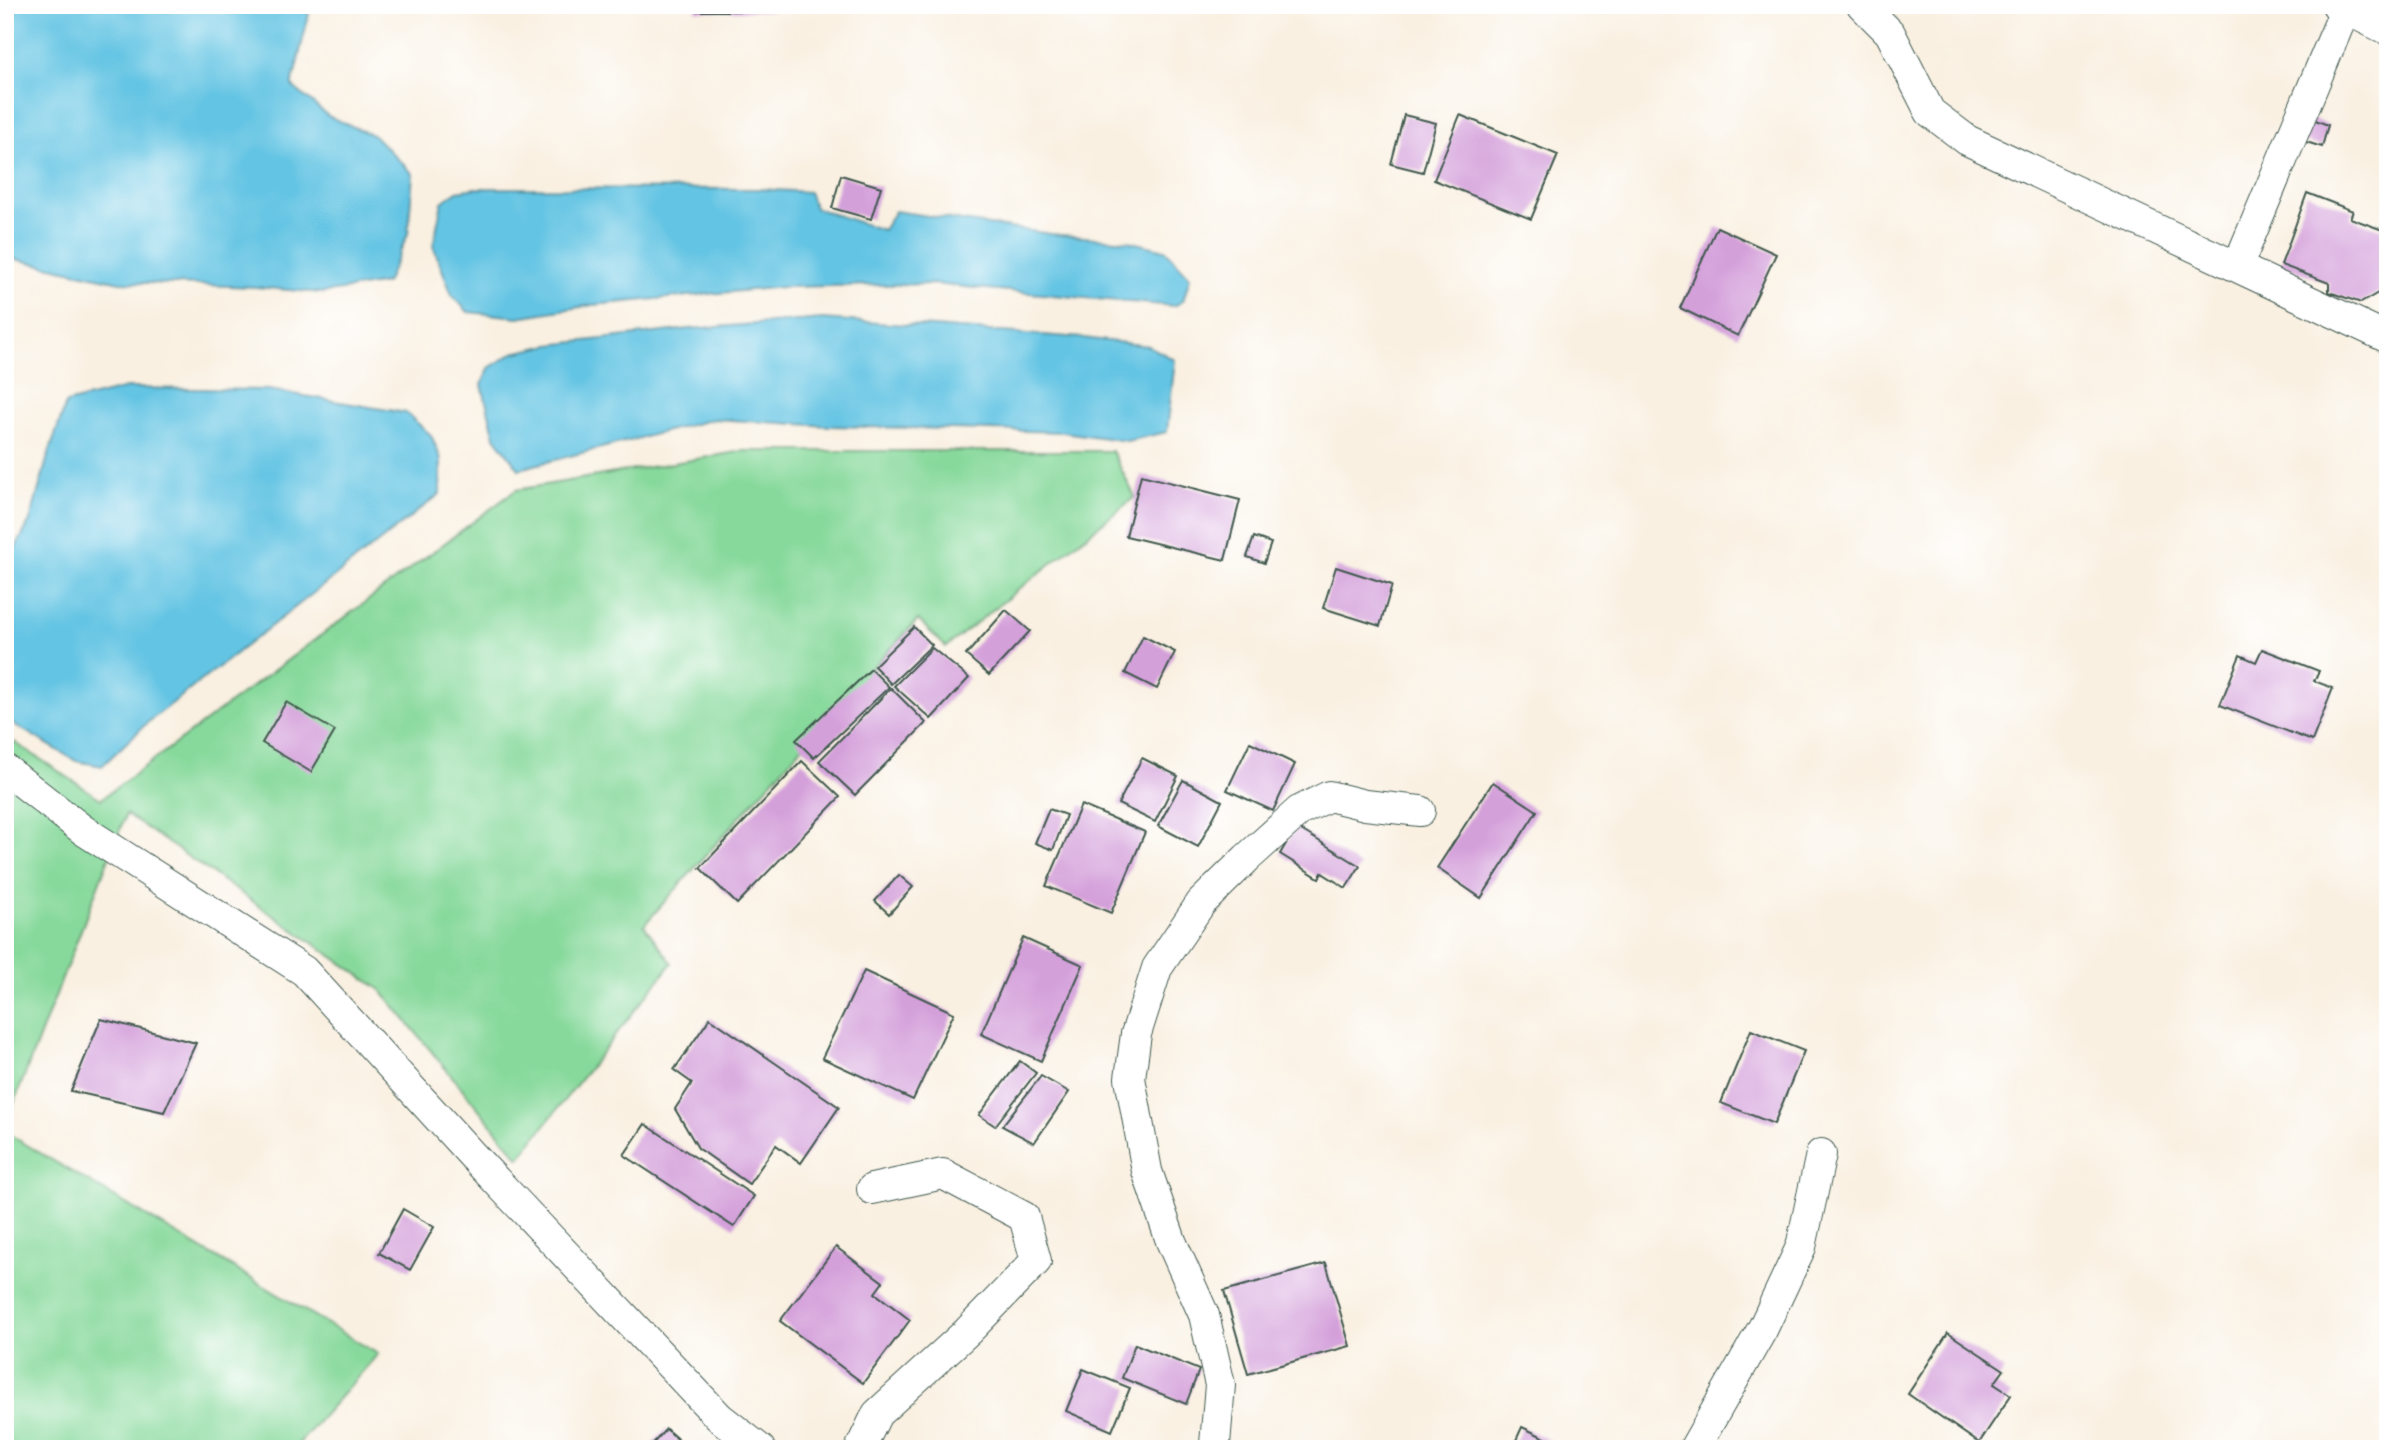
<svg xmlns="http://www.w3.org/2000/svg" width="2393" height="1454" viewBox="0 0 2393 1454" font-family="Delius,sans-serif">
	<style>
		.green { fill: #87d99b; stroke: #538b68; stroke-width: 2 }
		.water { fill: #64c4e3; stroke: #42808c; stroke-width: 2 }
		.building { fill: #d4a0da }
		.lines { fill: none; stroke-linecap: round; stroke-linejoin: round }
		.street-casing { stroke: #40584e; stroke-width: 32 }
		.street { stroke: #fff; stroke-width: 30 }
	</style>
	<rect width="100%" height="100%" fill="#fff"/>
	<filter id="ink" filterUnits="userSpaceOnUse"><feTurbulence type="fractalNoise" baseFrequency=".0143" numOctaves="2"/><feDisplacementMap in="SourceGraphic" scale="14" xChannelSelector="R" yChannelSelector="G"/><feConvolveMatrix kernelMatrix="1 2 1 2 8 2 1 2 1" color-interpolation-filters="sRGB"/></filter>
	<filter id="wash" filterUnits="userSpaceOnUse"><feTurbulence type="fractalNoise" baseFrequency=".00686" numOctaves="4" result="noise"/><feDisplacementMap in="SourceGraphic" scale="28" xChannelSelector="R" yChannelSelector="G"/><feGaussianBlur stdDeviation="1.57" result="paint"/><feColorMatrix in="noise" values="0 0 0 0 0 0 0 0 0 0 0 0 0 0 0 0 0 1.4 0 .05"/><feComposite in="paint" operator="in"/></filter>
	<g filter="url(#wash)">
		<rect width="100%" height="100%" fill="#f9f0e1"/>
		<!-- green -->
		<g class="green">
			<path d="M743 451H1112L1135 497 946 647 918 620 874 666 644 925 672 963 519 1158 381 990 126 814 5 1126V736L101 799 516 490Z"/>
			<path d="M5 1132 378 1354 294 1449H5Z"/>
		</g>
		<!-- water -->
		<g class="water">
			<path d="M5 5H311L292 86 328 116 375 136 413 174 408 234 386 283 322 293 255 287 120 282 10 258 5 255Z"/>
			<path d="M475 188 759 189 809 192 815 208 883 230 895 211 1051 234 1128 241 1165 250 1190 277 1183 301 1174 306 932 284 784 287 593 305 518 317 468 312 452 295 433 246 442 202 457 191Z"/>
			<path d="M823 319 1084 338 1149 346 1175 360 1167 432 1127 441 1063 432 830 426 714 419 519 469 495 437 482 385 489 368 513 353 549 345 689 329Z"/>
			<path d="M126 388 269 390 406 413 431 435 441 459 440 494 147 723 102 766 76 761 5 719V567L30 521 48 456 66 403Z"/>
		</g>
		<g id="blocks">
			<!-- building -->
			<g class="building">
				<rect x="696" y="5" width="77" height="6"/>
				<path d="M1404 115 1436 123 1423 172 1391 164Z"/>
				<path d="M1460 115 1558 155 1531 219 1434 180Z"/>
				<path d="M2308 117 2328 125 2322 147 2300 140Z"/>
				<path d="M841 175 881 187 871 219 832 208Z"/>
				<path d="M2307 193 2353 211 2350 218 2388 232 2386 263H2388V287L2361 303 2329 292V283L2281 265Z"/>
				<path d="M1717 227 1776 254 1738 336 1680 308Z"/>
				<path d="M1141 475 1240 500 1225 560 1126 536Z"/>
				<path d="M1254 537 1271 543 1264 563 1247 557Z"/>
				<path d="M1336 567 1392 585 1380 626 1323 608Z"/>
				<path d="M1006 610 1030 631 989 675 966 655Z"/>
				<path d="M914 627 932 645 891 684 874 666Z"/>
				<path d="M1143 636 1175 652 1157 689 1125 673Z"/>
				<path d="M932 648 969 678 931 719 894 686Z"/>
				<path d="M2262 649 2319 671 2314 681 2333 688 2312 741 2220 705 2240 655 2256 662Z"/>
				<path d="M871 669 889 687 814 758 796 740Z"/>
				<path d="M891 688 926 723 855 795 819 761Z"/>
				<path d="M286 702 335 731 311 772 262 743Z"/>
				<path d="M1250 742 1295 764 1273 811 1227 790Z"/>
				<path d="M1142 758 1178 776 1155 822 1118 804Z"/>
				<path d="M802 761 840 797 737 904 700 868Z"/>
				<path d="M1183 780 1222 801 1198 847 1158 826Z"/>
				<path d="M1493 782 1537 811 1481 898 1437 868Z"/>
				<path d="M1081 805 1145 832 1111 913 1046 886Z"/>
				<path d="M1049 809 1066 815 1053 850 1035 843Z"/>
				<path d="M1296 827 1360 866 1346 888 1322 873 1319 878 1280 854Z"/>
				<path d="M899 875 913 887 889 914 875 901Z"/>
				<path d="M1023 938 1083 965 1041 1061 981 1034Z"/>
				<path d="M864 971 954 1013 913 1100 822 1058Z"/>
				<path d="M710 1018 839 1107 801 1163 776 1145 749 1184 698 1148 675 1109 692 1083 674 1070Z"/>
				<path d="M101 1019 196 1043 164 1112 71 1091Z"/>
				<path d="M1751 1030 1804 1051 1774 1124 1721 1103Z"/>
				<path d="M1020 1061 1036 1073 995 1126 979 1115Z"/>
				<path d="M1041 1076 1069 1092 1034 1143 1002 1126Z"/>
				<path d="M645 1124 754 1196 734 1227 624 1155Z"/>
				<path d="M403 1209 434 1227 410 1270 379 1253Z"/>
				<path d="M836 1247 883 1282 875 1293 910 1320 863 1383 780 1321Z"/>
				<path d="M1326 1263 1350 1346 1248 1374 1224 1291Z"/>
				<path d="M1948 1333 2004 1370 1994 1384 2011 1395 1979 1443 1908 1394Z"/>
				<path d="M1135 1344 1199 1370 1186 1404 1122 1378Z"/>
				<path d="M1083 1369 1130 1388 1112 1431 1066 1411Z"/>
				<path d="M1522 1427 1568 1449H1512Z"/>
				<path d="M666 1429 689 1449H648Z"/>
			</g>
		</g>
	</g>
	<g filter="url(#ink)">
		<use href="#blocks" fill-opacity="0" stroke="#40584e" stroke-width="2"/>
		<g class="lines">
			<defs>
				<g id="street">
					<path d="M1862 5 1890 33 1930 112 1967 140 2388 338"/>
					<path d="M2337 5 2388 30"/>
					<path d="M2238 265 2345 10"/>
					<path d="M5 769 83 830 304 971 472 1155 719 1417 760 1449"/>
					<path d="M860 1449 877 1414 968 1331 1036 1261 1024 1217 943 1174 872 1189"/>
					<path d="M1213 1449 1215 1444 1220 1385 1204 1315 1171 1241 1147 1171 1130 1078 1136 1034 1157 968 1201 903 1247 858 1299 811 1329 796 1365 805 1420 811"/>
					<path d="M1694 1449 1763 1328 1801 1247 1821 1154"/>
				</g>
			</defs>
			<!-- street casing -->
			<use href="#street" class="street-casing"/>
			<!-- street -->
			<use href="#street" class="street"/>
		</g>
	</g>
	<!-- margin -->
	<rect width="2393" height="1454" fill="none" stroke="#fff" stroke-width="28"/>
</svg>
